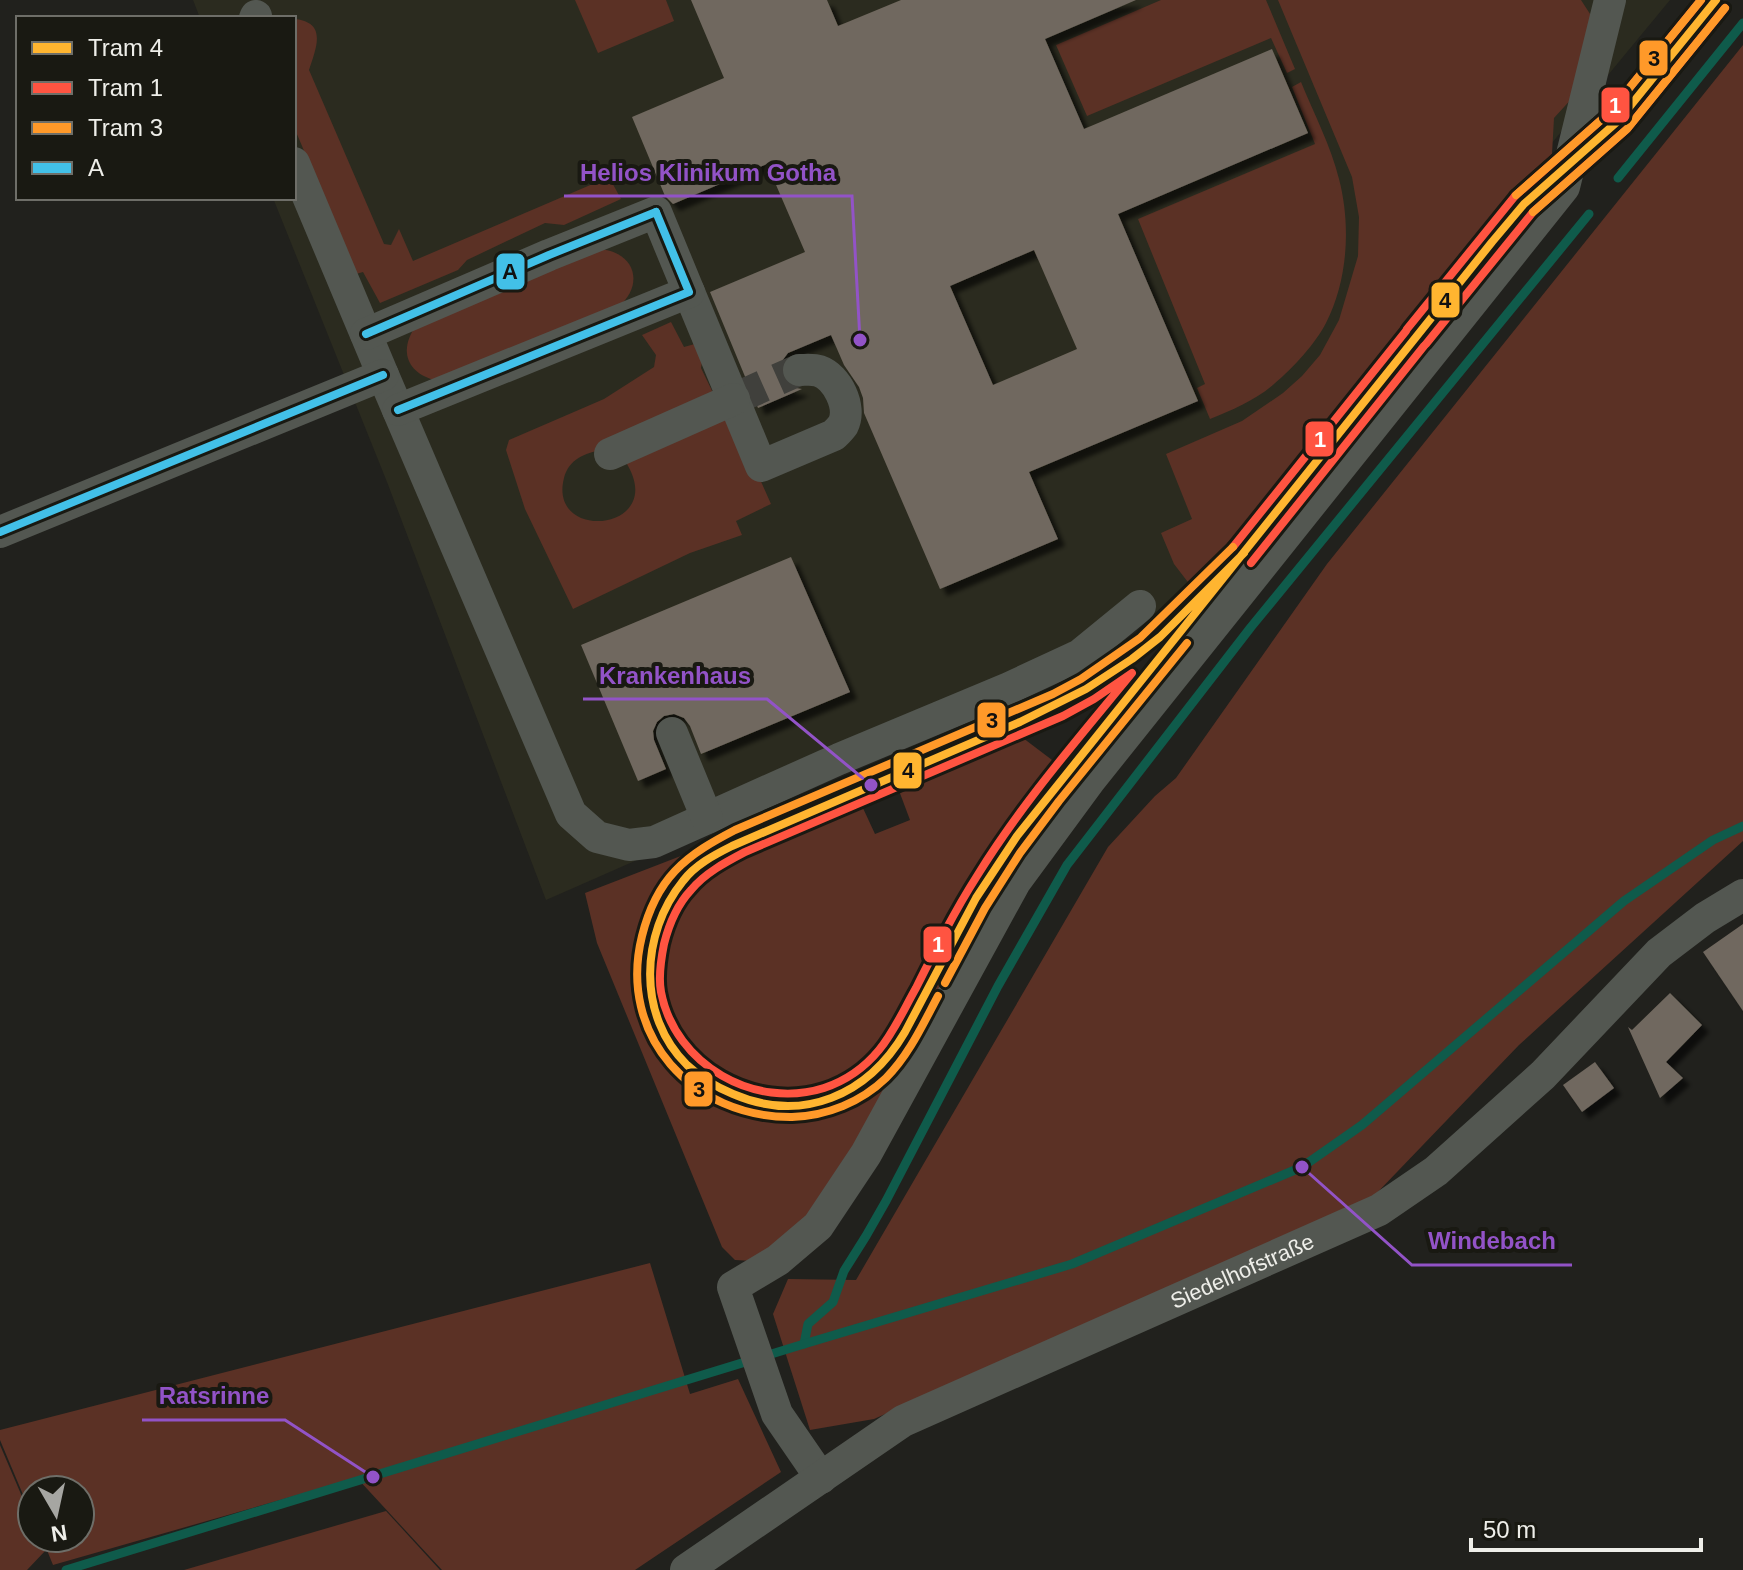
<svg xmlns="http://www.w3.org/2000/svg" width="1743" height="1570" viewBox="0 0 1743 1570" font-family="Arial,sans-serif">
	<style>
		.built { fill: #2b2b1f }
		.green { fill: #5b3125 }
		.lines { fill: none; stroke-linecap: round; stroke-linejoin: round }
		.stream { stroke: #0f5b4b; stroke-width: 9 }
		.building { fill: #70685e; fill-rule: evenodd; filter: url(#shadow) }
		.minor-tunnel { stroke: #40403c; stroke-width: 32; stroke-dasharray: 32 16; stroke-linecap: butt }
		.minor { stroke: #535751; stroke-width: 32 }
		.bus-1-casing { stroke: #191912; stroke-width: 14 }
		.bus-1 { stroke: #42c0e8; stroke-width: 8 }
		.tram-1-casing { stroke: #191912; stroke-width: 14 }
		.tram-2-casing { stroke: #191912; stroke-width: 14 }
		.tram-3-casing { stroke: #191912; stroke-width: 14 }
		.tram-1 { stroke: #ffb530; stroke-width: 8 }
		.tram-2 { stroke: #ff5441; stroke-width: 8 }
		.tram-3 { stroke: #ff9929; stroke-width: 8 }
		.labels { text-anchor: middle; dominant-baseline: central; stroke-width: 8; stroke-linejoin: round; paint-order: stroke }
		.street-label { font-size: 22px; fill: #eeeee9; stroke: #191912 }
		.leader { fill: none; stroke: #9253c7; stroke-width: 3 }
		.callout-dot { fill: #9253c7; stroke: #191912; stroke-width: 3 }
		.callout-label { font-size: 24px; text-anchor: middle; font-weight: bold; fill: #9253c7; stroke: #191912; stroke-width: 8; stroke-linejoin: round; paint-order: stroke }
		.line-badge { stroke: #191912; stroke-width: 3 }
		.badge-label { font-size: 22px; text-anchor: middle; font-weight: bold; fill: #fff }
		.pale-badge-label { font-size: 22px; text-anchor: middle; font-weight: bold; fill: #111 }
	</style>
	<defs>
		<filter id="shadow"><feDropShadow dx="7" dy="7" stdDeviation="2" flood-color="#0009"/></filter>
	</defs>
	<rect width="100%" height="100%" fill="#21211d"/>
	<!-- built -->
	<path class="built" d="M193 0H1670L1182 591 1102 656 546 900 387 482 273 198H294V18H200Z"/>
	<!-- green -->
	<g class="green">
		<path d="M575 0H666L674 21 598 53Z"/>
		<path d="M1161 0H1266L1295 69 1287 73 1271 38 1087 116 1056 45Z"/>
		<path d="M1278 0H1581L1592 17 1575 95 1554 118 1552 154 1215 571 1194 590 1174 564 1161 533 1192 519 1166 454 1242 421 1283 393 1302 376 1320 355 1339 320 1358 256 1359 217 1352 177Z"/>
		<path d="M294 19C328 22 316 48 309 70L384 244 391 245 399 229 413 261 609 177 621 199 564 225 545 223 467 260 458 270 380 303 363 272 356 274 294 127Z"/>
		<path d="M1743 45V841L1519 1045 1373 1197 874 1419 810 1430 773 1314 788 1279 856 1280 1108 847 1155 796 1176 778 1327 564Z"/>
		<path d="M1301 82C1314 114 1331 146 1339 179 1351 225 1348 280 1326 323 1316 343 1292 369 1274 384 1256 400 1232 410 1210 419L1197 388 1205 384 1138 219 1315 144 1292 87Z"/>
		<path d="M597 249C634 250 646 284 618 307L434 380C407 372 399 351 415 327Z"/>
		<path d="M671 322 684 347 702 342 704 349 701 368 716 399 602 450C585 453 569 459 564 478 547 544 671 531 625 461L729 410 771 504 736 521 742 535 690 553 573 609 525 509 506 450 509 440 604 399 654 367 656 355 642 335Z"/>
		<path d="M1023 738 1060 766 1006 832 967 898 895 1031 873 1059 840 1085 801 1094 759 1096 726 1086 698 1065 676 1042 659 1002 654 965 664 931 685 890 725 860 862 806 875 834 910 820 898 788Z"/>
		<path d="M686 854 660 890 642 930 636 968 642 1005 658 1045 678 1072 710 1100 741 1113 785 1121 817 1113 854 1098 884 1076 912 1035 980 899 1008 861 1018 867 884 1100 799 1229 753 1261 735 1260 722 1247 597 943 585 893Z"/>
		<path d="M650 1263 690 1394 738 1379 781 1472 635 1570H442L357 1478 53 1565 42 1538H80V1490H32V1516L0 1440V1430Z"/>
		<path d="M0 1445 32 1520V1538H40L45 1551 27 1570H0Z"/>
		<path d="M386 1511 440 1570H184Z"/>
	</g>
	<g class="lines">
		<!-- stream -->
		<g class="stream">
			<path d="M1618 178 1743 23"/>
			<path d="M804 1344 808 1324 833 1302 844 1271 866 1236 886 1201 998 986 1067 865 1251 627 1589 214"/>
			<path d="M66 1570 804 1344 1072 1264 1302 1167 1362 1125 1624 901 1713 840 1743 826"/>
		</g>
	</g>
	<!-- building -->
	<g class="building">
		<path d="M691 0H827L838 26 901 0H1136L1045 39 1084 129 1272 49 1308 133 1118 214 1198 401 1029 472 1058 539 940 589 864 413 863 398 859 387 844 365 831 335 788 353 782 361 780 371 783 380 790 387 802 389 758 408 710 292 805 252 767 164 673 204 665 196 632 117 724 78ZM1034 250 1077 349 993 385 950 286Z"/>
		<path d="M791 557 850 692 701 754 690 726 684 718 674 714 664 716 657 722 653 731 654 740 666 769 638 781 581 645Z"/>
		<path d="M1743 924V1011L1703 952Z"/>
		<path d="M1670 993 1702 1025 1666 1062 1683 1078 1660 1098 1628 1027 1632 1030Z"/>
		<path d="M1595 1062 1614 1088 1582 1112 1563 1085Z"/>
	</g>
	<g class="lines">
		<!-- minor-tunnel -->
		<path class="minor-tunnel" d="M734 399 799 370"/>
		<!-- minor -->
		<g class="minor">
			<path d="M255 18 256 16"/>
			<path d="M294 163 383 375 571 814 597 837 629 845 654 842 839 759 1009 688 1080 655 1140 606"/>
			<path d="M689 292 761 466 834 435C837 432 841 428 843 425 852 407 837 377 819 371 813 369 806 370 799 370"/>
			<path d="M366 334 549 255 656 212 689 292 398 410"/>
			<path d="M610 454 734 399"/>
			<path d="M0 532 383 375"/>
			<path d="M672 733 707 818"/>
			<path d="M821 1478 777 1414 733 1287 778 1260 818 1226 866 1154 1015 882 1090 780 1564 187 1610 0"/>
			<path id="s1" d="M686 1570 903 1421 1379 1210 1436 1171 1543 1075 1659 953 1705 918 1743 895"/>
		</g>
		<defs>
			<g id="bus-1">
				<path d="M366 334 549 255 656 212"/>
				<path d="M398 410 689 292 656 212"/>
				<path d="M0 532 383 375"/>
			</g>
		</defs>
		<!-- bus-1 casing -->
		<use href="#bus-1" class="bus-1-casing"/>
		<!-- bus-1 -->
		<use href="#bus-1" class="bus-1"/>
		<defs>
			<path id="tram-1" d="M1244 553 1160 637 1132 659 1086 689 1020 722 732 846C714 855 695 865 683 881 640 934 637 1016 687 1065 701 1078 716 1087 733 1094 803 1124 868 1095 905 1032L976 898 1017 836 1492 242 1524 204 1618 121 1716 0"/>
			<g id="tram-2">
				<path d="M1515 196 1609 113 1701 0"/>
				<path d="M1407 329 1515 196"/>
				<path d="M1426 344 1533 212 1627 129 1725 8"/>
				<path d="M1233 547 1406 331"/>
				<path d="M1251 563 1424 346"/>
				<path d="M1132 673C1078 739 1022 803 977 876 954 912 935 950 916 988 904 1009 894 1032 879 1050 865 1067 845 1081 824 1088 755 1110 675 1065 661 992 658 976 661 959 664 944 669 924 677 905 691 890 705 873 726 862 745 852L1063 716 1094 699Z"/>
			</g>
			<g id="tram-3">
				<path d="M1516 195 1609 113 1701 0"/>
				<path d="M1533 212 1627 129 1725 8"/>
				<path d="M945 983 985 908 1020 853 1059 801 1187 643"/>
				<path d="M938 996C923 1024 909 1055 886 1078 861 1102 827 1116 792 1117 693 1118 617 1036 642 936 648 912 658 889 675 871 692 853 714 841 735 830L1053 694 1081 679 1140 638 1233 547"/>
			</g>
		</defs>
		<!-- tram-1 casing -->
		<use href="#tram-1" class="tram-1-casing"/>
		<!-- tram-2 casing -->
		<use href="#tram-2" class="tram-2-casing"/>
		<!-- tram-3 casing -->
		<use href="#tram-3" class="tram-3-casing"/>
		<!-- tram-1 -->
		<use href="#tram-1" class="tram-1"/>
		<!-- tram-2 -->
		<use href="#tram-2" class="tram-2"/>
		<!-- tram-3 -->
		<use href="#tram-3" class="tram-3"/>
	</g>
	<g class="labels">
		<!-- street labels -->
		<g class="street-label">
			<text stroke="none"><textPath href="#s1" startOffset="634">Siedelhofstraße</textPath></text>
		</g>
	</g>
	<!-- callouts -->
	<path class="leader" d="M860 340L852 196H564M871 785L767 699H583M1302 1167L1412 1265H1572M373 1477L285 1420H142"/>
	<g class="callout-dot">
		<circle cx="860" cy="340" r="8"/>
		<circle cx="871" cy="785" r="8"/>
		<circle cx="1302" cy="1167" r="8"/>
		<circle cx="373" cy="1477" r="8"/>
	</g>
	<g class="callout-label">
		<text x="708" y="181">Helios Klinikum Gotha</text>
		<text x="675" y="684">Krankenhaus</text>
		<text x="1492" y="1249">Windebach</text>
		<text x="214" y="1404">Ratsrinne</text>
	</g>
	<g class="line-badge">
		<rect x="1638" y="39" width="31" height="38" rx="8" fill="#ff9929"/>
		<rect x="1600" y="86" width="31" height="38" rx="8" fill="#ff5441"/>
		<rect x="495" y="252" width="31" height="39" rx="8" fill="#42c0e8"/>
		<rect x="1430" y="281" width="31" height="38" rx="8" fill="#ffb530"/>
		<rect x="1304" y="420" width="31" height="38" rx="8" fill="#ff5441"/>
		<rect x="976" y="701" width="31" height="38" rx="8" fill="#ff9929"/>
		<rect x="892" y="751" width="31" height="39" rx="8" fill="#ffb530"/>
		<rect x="922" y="925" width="31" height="39" rx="8" fill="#ff5441"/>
		<rect x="683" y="1070" width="31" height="38" rx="8" fill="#ff9929"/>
	</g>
	<g class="badge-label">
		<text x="1615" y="113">1</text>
		<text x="1320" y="447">1</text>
		<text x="938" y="952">1</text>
	</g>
	<g class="pale-badge-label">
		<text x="1654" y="66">3</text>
		<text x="510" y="279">A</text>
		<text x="1445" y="308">4</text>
		<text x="992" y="728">3</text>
		<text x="908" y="778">4</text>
		<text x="699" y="1097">3</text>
	</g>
	<!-- legend -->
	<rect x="16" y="16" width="280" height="184" fill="#191912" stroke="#6e6e68" stroke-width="2"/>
	<rect x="32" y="42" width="40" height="12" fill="#ffb530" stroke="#6e6e68" stroke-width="2"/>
	<text x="88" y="56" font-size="24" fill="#eeeee9">Tram 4</text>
	<rect x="32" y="82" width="40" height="12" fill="#ff5441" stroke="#6e6e68" stroke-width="2"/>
	<text x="88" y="96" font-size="24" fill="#eeeee9">Tram 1</text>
	<rect x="32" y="122" width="40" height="12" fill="#ff9929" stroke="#6e6e68" stroke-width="2"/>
	<text x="88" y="136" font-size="24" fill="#eeeee9">Tram 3</text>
	<rect x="32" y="162" width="40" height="12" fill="#42c0e8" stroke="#6e6e68" stroke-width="2"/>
	<text x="88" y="176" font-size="24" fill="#eeeee9">A</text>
	<!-- north arrow -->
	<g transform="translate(56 1514) rotate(171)"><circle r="38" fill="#191912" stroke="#6e6e68" stroke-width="2"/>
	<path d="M0-6L14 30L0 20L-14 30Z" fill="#a6a6a2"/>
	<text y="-12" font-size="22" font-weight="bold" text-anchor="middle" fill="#eeeee9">N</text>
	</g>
	<!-- scale -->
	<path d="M1471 1538v12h230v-12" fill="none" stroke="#eeeee9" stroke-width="4"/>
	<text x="1483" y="1538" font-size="24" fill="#eeeee9" stroke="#191912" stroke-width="6" paint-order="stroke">50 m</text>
</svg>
